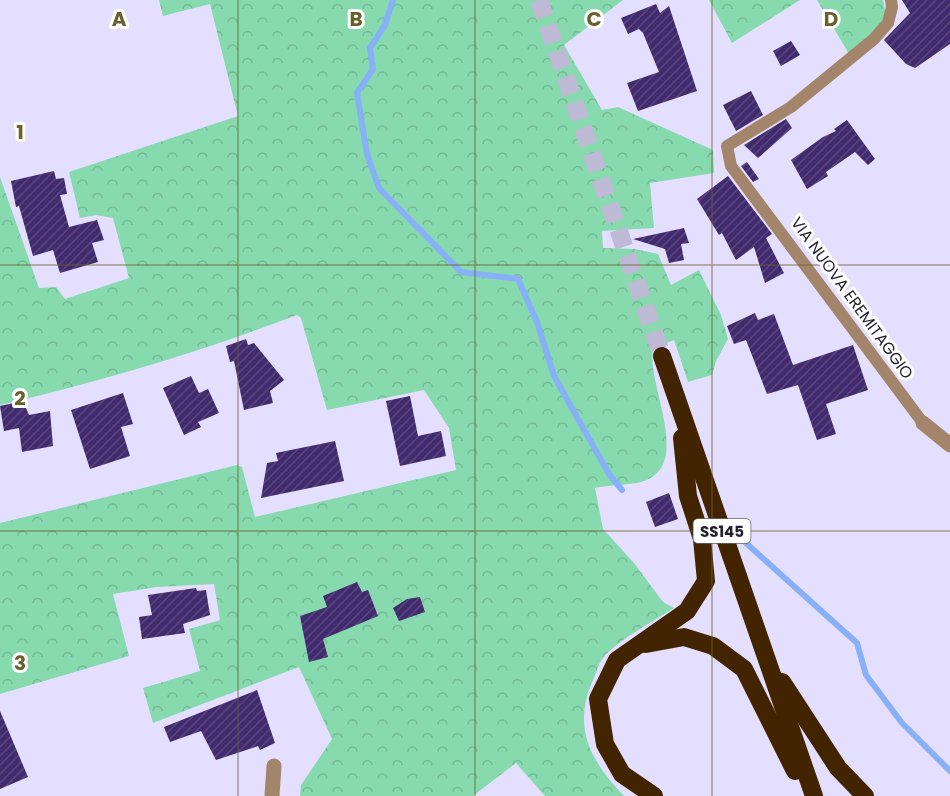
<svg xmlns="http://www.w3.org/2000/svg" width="950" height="796" viewBox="0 0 950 796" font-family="Poppins,sans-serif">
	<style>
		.forest { fill: url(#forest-crowns) }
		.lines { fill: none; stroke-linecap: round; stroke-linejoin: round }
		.stream { stroke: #88b0f8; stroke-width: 6 }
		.building { fill: url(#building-hatch) }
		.highway-tunnel { stroke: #beb9d5; stroke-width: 18; stroke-dasharray: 18 9; stroke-linecap: butt }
		.lane { stroke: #a2856b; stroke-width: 12 }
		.street { stroke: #a2856b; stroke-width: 15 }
		.highway { stroke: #432400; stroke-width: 18 }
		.grid { fill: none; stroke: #69602d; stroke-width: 1.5; stroke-opacity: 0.55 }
		.labels { text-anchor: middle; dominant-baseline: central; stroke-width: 6; stroke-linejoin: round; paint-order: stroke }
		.shield { fill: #fff; stroke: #66646c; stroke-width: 1.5 }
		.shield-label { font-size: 15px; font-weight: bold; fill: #24212d }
		.street-label { font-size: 16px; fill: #24212d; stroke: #fff }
		.grid-label { font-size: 20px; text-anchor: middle; font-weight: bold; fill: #69602d; stroke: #fff; stroke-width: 6; stroke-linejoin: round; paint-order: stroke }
	</style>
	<defs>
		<pattern id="forest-crowns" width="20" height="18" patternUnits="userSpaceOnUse" patternTransform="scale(1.5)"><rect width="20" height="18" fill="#86daae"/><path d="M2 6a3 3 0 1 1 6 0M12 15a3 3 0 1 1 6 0" fill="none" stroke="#74bb96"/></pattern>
		<pattern id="building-hatch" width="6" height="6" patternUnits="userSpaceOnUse" patternTransform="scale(1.5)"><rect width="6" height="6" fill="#412a6e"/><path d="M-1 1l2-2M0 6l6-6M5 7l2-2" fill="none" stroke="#5a477e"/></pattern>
	</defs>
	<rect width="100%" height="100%" fill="#e5dfff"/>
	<!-- forest -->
	<g class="forest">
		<path d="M159 0H623L564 45 602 110 618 107 713 150 714 173 650 183 654 228 602 231 603 248 635 249 658 254 671 285 699 270 721 315 728 339 716 361 712 375 688 382 674 340 653 349C646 385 695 467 641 482 630 485 608 485 595 488L603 529 634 563 663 602 674 608C655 620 615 642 602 659 598 665 596 674 593 680 572 728 590 760 624 796H545L516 763 473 796H300L301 785 332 739 299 667 153 723 143 688 200 671 189 629 220 620 214 584 157 587 113 594 129 656 0 694V523L237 465 242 467 255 517 456 470 449 428 424 390 327 410 301 318 297 315C200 352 101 381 0 405V177L39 288 56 287 65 299 129 278 113 218 96 215 80 218 69 172 238 116 210 4 163 16Z"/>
		<path d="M709 0H800L732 43Z"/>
		<path d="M817 0H883L886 15 877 30 849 54Z"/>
	</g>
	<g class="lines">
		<!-- stream -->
		<g class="stream">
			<path d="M393 0 385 25 370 48 373 69 357 93 367 154 379 188 461 272 518 279 537 322 554 376 609 474 622 490"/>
			<path d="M746 543 857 643 866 675 902 723 950 771"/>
		</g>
	</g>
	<!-- building -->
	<g class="building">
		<path d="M902 0H950V44L915 68 906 64 884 40 910 13Z"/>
		<path d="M656 4 660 13 669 6 697 91 638 111 627 83 659 72 643 33 639 29 628 34 621 18Z"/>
		<path d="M791 41 800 55 781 66 773 51Z"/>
		<path d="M751 91 763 115 736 131 723 105Z"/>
		<path d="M786 119 792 128 758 158 744 145Z"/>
		<path d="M847 120 875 159 868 165 855 152 826 172 828 176 807 189 791 160 823 137 836 131 834 129Z"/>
		<path d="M747 162 759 179 753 182 741 166Z"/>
		<path d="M54 171 56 179 64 178 67 194 60 195 69 227 97 220 104 240 92 243 98 262 60 273 53 250 33 256 19 206 16 207 11 181Z"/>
		<path d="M728 176 772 234 766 238 784 273 765 283 754 247 736 260 722 233 719 235 697 199Z"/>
		<path d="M684 228 689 243 681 244 684 260 669 263 665 249 633 239Z"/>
		<path d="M755 313 758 320 774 314 793 365 853 345 868 390 826 404 836 434 817 440 798 385 767 394 746 340 734 344 727 326Z"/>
		<path d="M246 339 248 345 254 343 284 380 270 391 273 403 244 410 234 361 230 362 226 346Z"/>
		<path d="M191 376 199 393 208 389 219 413 198 422 201 427 184 435 163 388Z"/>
		<path d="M123 393 133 424 121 427 130 456 90 469 71 410Z"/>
		<path d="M410 396 418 436 441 431 446 456 400 466 386 401Z"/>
		<path d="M23 401 29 415 50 411 53 446 22 452 19 428 4 431 0 406Z"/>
		<path d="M335 441 344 481 261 498 267 463 278 461 276 453Z"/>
		<path d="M669 493 678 519 655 527 646 502Z"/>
		<path d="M357 582 362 592 368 590 378 616 323 639 328 657 309 662 300 616 327 607 323 596Z"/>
		<path d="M196 588 197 591 206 590 210 615 183 624 185 633 142 639 139 617 152 615 148 595Z"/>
		<path d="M420 597 425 612 399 621 393 608 407 599Z"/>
		<path d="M257 690 275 743 260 750 258 746 216 760 201 731 170 742 164 727Z"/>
		<path d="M0 711 28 777 0 789Z"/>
	</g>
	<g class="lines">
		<!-- highway-tunnel -->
		<path class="highway-tunnel" d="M539 0 662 356"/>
		<!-- lane -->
		<path class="lane" d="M891 0 892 7 888 23 874 39 791 107 727 146 731 166 923 423"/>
		<!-- street -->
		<g class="street">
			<path d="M923 423 950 445"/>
			<path d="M272 796 274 766"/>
		</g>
		<!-- highway -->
		<g class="highway">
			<path d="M662 356 814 796"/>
			<path d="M646 644 684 637 713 646 744 669 795 771"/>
			<path d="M782 682 838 768 865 796"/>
			<path d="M654 796 622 774 605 744 598 699 617 660 687 611 706 581 702 539 688 496 682 438"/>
		</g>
	</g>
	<!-- grid -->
	<path class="grid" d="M238 0V796M475 0V796M712 0V796M0 265H950M0 531H950"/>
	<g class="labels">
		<!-- shield labels -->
		<rect class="shield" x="693.5" y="519" width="57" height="24" rx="4.5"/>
		<g class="shield-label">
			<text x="722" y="531">SS145</text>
		</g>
		<!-- street labels -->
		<g class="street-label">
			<text transform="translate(852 298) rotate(54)">VIA NUOVA EREMITAGGIO</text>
		</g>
	</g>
	<g class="grid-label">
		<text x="119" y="26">A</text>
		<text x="356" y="26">B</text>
		<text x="594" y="26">C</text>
		<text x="831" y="26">D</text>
		<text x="20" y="139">1</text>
		<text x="20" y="405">2</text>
		<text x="20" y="670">3</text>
	</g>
</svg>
